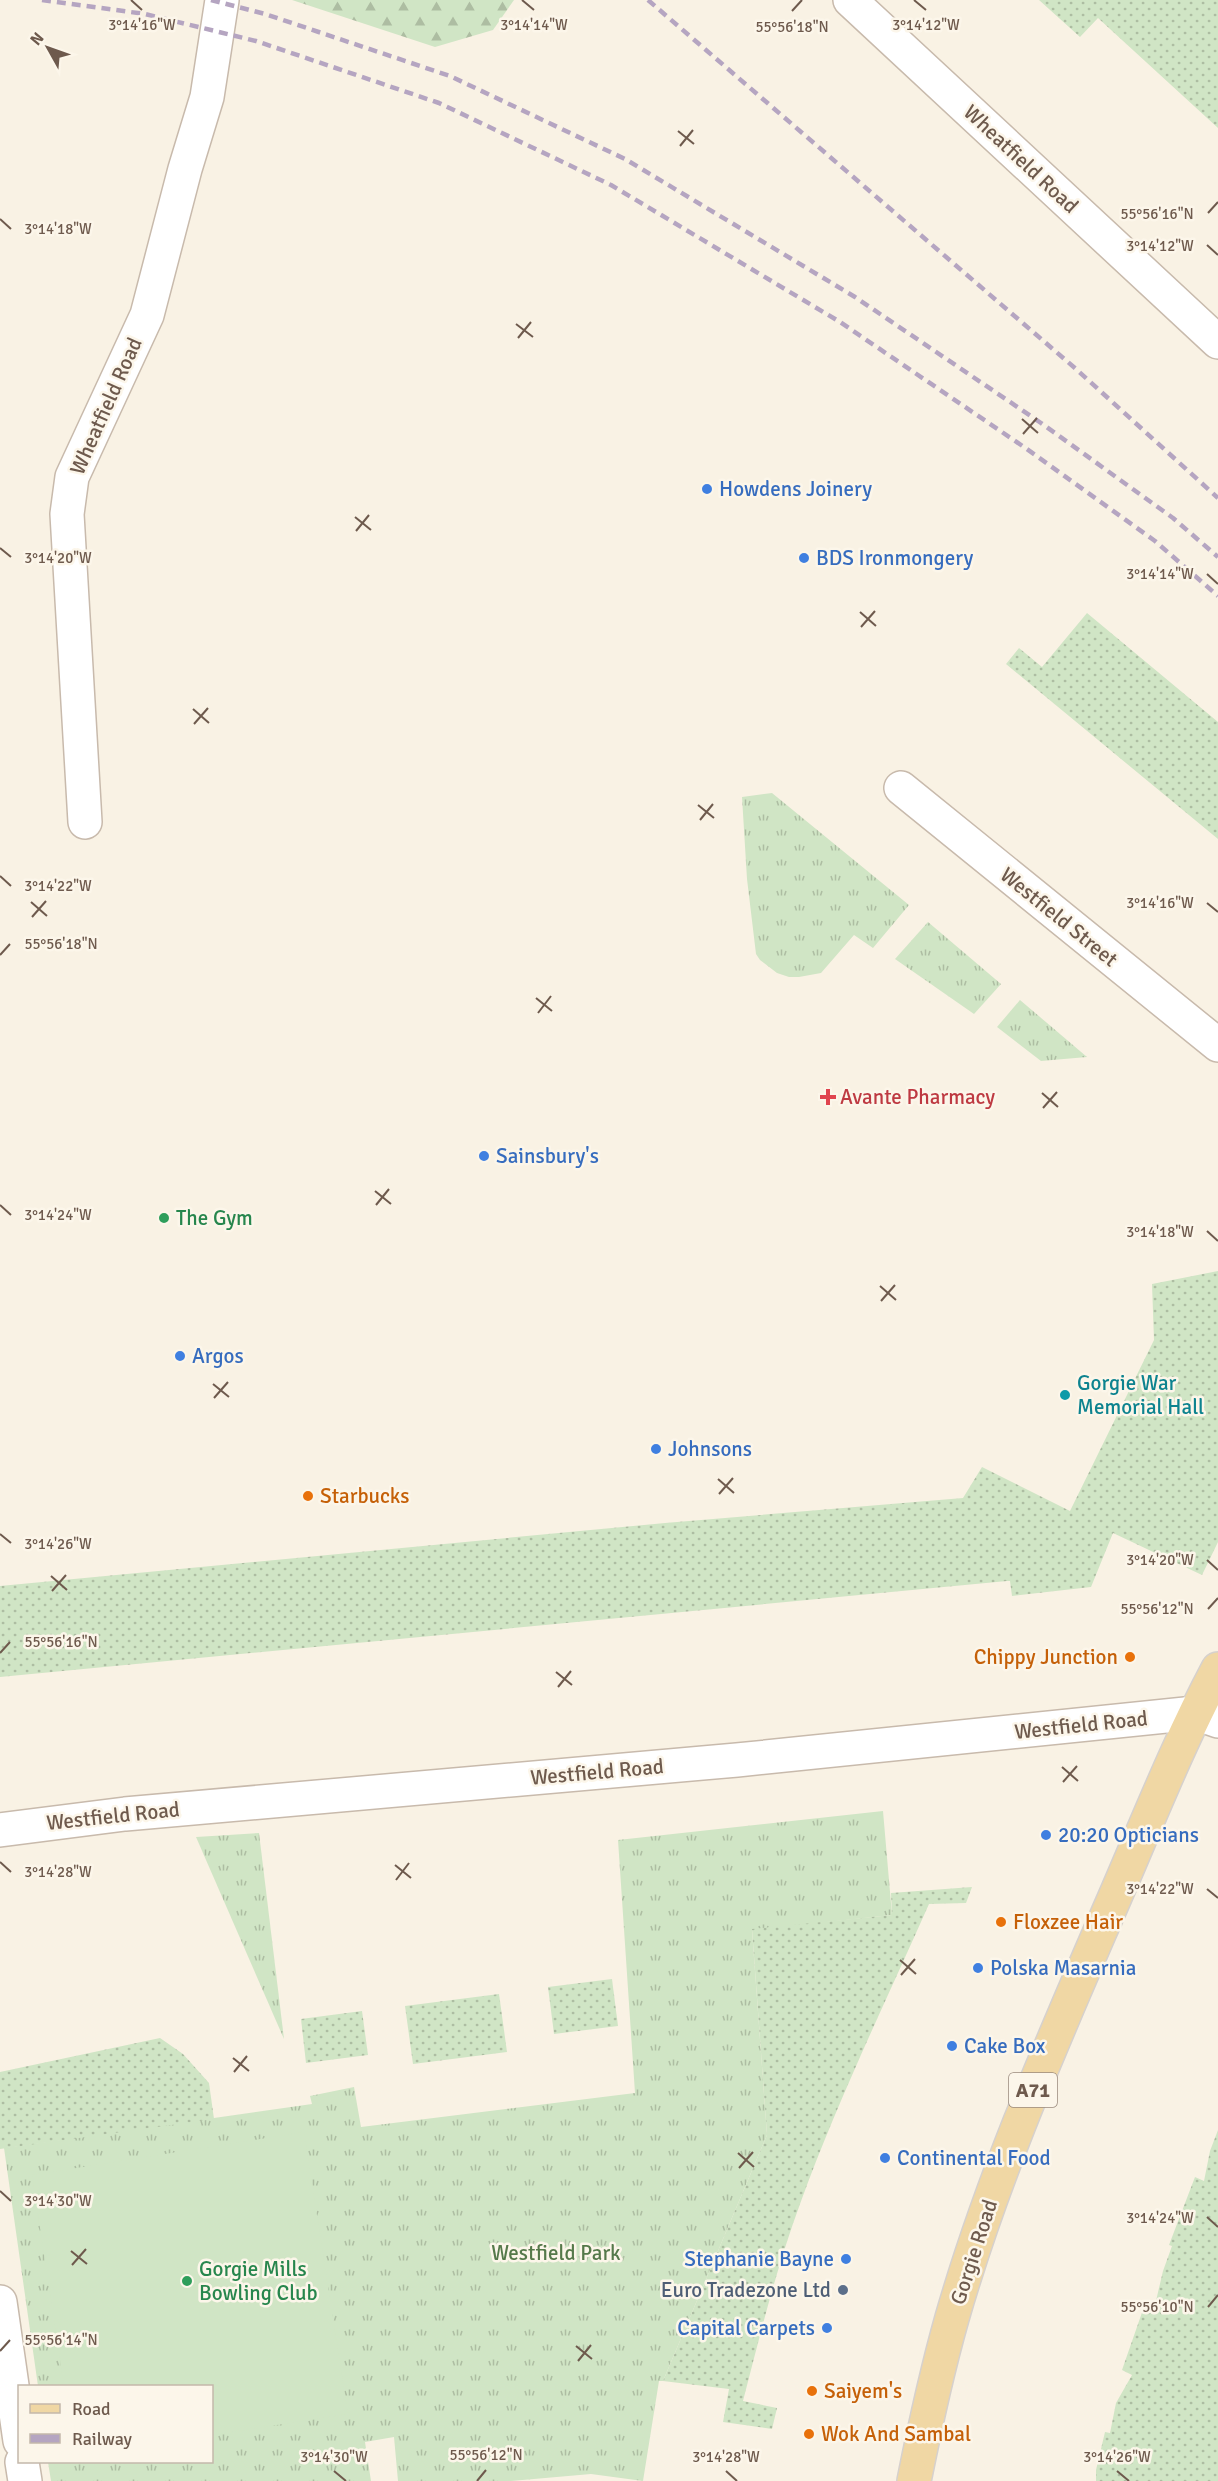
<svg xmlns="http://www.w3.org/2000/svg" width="1218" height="2481" viewBox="0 0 1218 2481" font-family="Signika,sans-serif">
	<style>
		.grass { fill: url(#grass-tufts) }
		.forest { fill: url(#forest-firs) }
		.garden { fill: url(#garden-dots) }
		.pitch { fill: #d0e5c5 }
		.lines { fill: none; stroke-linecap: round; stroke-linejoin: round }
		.minor-casing { stroke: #c8baac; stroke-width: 36 }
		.tertiary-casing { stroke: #c8baac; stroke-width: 36 }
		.primary-casing { stroke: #d6d1cd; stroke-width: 36 }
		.minor { stroke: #fff; stroke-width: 33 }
		.tertiary { stroke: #fff; stroke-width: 33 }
		.primary { stroke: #f0d7a4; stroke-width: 33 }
		.rail { stroke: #b5a5c1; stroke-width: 4.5; stroke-dasharray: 9 6; stroke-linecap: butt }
		.ticks { fill: none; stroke: #6e5a4d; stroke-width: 2 }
		.shop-dot { fill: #3f7fe0; stroke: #fcf6ea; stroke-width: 2 }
		.health-dot { fill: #e0444e; stroke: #fcf6ea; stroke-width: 2 }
		.leisure-dot { fill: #2e9e5b; stroke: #fcf6ea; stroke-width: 2 }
		.culture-dot { fill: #0f9aa8; stroke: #fcf6ea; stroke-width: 2 }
		.food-dot { fill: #e8710a; stroke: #fcf6ea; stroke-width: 2 }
		.service-dot { fill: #5c6f8a; stroke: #fcf6ea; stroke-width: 2 }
		.labels { text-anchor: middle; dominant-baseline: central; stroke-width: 5; stroke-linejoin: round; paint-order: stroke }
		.shield { fill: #fcf6ea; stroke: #99897c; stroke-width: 1.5 }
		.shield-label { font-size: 20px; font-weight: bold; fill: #6e5a4d }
		.street-label { font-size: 21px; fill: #6e5a4d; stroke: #fcf6ea }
		.shop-label { font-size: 21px; fill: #366cbe; stroke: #fcf6ea; text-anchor: start }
		.health-label { font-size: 21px; fill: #be3a42; stroke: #fcf6ea; text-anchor: start }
		.leisure-label { font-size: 21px; fill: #27864d; stroke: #fcf6ea; text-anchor: start }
		.culture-label { font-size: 21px; fill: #0d838f; stroke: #fcf6ea; text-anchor: start }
		.food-label { font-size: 21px; fill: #c56008; stroke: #fcf6ea; text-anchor: start }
		.park-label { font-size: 21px; fill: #55794a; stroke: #fcf6ea }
		.service-label { font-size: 21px; fill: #4e5e75; stroke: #fcf6ea; text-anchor: end }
		.ticks-label { font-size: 15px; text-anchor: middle; fill: #6e5a4d; stroke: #fcf6ea; stroke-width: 5; stroke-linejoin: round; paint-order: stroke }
	</style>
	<defs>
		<pattern id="grass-tufts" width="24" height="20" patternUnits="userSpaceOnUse" patternTransform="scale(1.5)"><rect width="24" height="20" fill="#d0e5c5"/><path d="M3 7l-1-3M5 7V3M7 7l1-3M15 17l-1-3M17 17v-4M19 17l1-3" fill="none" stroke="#adbda2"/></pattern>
		<pattern id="forest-firs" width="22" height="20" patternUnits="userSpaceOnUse" patternTransform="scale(1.5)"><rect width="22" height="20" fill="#d0e5c5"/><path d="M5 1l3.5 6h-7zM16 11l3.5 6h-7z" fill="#adbda2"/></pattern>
		<pattern id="garden-dots" width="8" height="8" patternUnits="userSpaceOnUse" patternTransform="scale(1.5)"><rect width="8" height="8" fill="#d0e5c5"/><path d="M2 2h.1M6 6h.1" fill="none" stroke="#adbda2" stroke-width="1.8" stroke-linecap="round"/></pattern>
	</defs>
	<rect width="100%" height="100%" fill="#f9f2e4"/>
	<!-- grass -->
	<g class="grass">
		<path d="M772 793 909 905 873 948 854 935 821 973 799 977H789L777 973 760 960 756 954 747 879 742 797Z"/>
		<path d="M928 922 1001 984 974 1014 895 959Z"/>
		<path d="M1020 1000 1087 1057 1041 1061 997 1027Z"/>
		<path d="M883 1811 892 1915 752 1930 767 2135 663 2381H659L643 2481 591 2474 511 2481H398L394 2437 365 2442 371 2481H51L48 2462H212V2386H38L4 2148 312 2104 310 2096 354 2087 361 2127 635 2093 618 1840Z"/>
		<path d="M259 1833 284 2039 196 1837Z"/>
	</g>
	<!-- forest -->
	<path class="forest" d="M292 0H514L493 30 435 47Z"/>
	<!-- garden -->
	<g class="garden">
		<path d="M1039 0H1218V128L1098 18 1080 37Z"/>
		<path d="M1087 613 1218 722V839L1006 664 1019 648 1042 667Z"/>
		<path d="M1218 1271V1542L1202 1575 1113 1533 1091 1587 1082 1588 1012 1596 1010 1581H1007L0 1677V1586L665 1523 963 1498 982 1467 1070 1511 1154 1340 1152 1284Z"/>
		<path d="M972 1887 966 1903 929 1904C885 2003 837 2102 800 2204 776 2269 760 2335 743 2401L777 2408 772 2429 723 2422 729 2389 663 2381 767 2135 752 1929 892 1915 891 1893Z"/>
		<path d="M612 1979 618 2026 554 2034 548 1987Z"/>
		<path d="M499 1994 507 2052 413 2064 405 2006Z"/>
		<path d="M362 2011 368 2055 306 2063 301 2019Z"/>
		<path d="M160 2038 183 2054 209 2083 214 2119 0 2149V2072Z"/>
		<path d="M1218 2130V2481H1096V2470L1105 2432 1110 2433 1116 2403 1132 2375 1122 2370 1146 2301 1155 2305 1163 2271 1172 2246 1169 2245 1195 2177 1204 2181 1210 2151Z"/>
	</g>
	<!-- pitch -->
	<path class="pitch" d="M304 2132 348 2414 212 2435V2386H64L32 2175Z"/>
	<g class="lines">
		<defs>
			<g id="minor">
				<path d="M850 0 1218 342"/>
				<path d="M901 788 1218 1045"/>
				<path d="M85 822 67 514 72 477 147 315 185 169 207 97 222 0"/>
				<path d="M1195 1713 1218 1721"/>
				<path d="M0 2302 20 2441"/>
				<path d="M22 2462 25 2481"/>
			</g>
			<path id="tertiary" d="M0 1830 125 1814 737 1760 1195 1713"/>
			<path id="primary" d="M914 2481C925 2426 937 2371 952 2318 992 2179 1051 2045 1108 1913 1144 1831 1176 1748 1218 1669"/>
		</defs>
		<!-- minor casing -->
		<use href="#minor" class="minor-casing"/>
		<!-- tertiary casing -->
		<use href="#tertiary" class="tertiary-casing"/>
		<!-- primary casing -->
		<use href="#primary" class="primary-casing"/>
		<!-- minor -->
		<use href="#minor" class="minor"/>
		<!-- tertiary -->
		<use href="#tertiary" class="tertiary"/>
		<!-- primary -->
		<use href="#primary" class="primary"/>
		<!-- rail -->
		<g class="rail">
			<path d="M42 0 145 14 256 41 439 103 611 185 840 322 1024 447 1155 541 1218 596"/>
			<path d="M211 0 265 14 450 76 625 159 855 297 1041 423 1173 518 1218 557"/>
			<path d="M648 0 1076 369 1218 498"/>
		</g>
	</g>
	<!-- ticks -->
	<path class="ticks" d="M131 0 142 10M522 0 534 10M914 0 926 10M792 11 802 0M678 131 694 144M680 146 693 130M1208 213 1218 202M0 219 11 229M1207 245 1218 255M516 324 533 337M518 338 531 322M1022 419 1038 433M1023 434 1037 418M355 517 371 530M356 531 369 515M0 548 11 557M1207 574 1218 584M860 612 876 626M861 627 875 611M193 709 209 723M194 724 208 708M698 805 714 818M700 820 713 804M0 876 11 886M31 902 47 916M1207 903 1218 912M32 917 46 901M0 955 10 944M536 998 552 1011M538 1013 551 996M1042 1093 1058 1107M1043 1108 1057 1092M375 1191 391 1204M0 1205 11 1215M376 1205 389 1189M1207 1231 1218 1241M880 1286 896 1300M881 1301 895 1285M213 1384 229 1397M214 1398 228 1382M718 1479 734 1493M719 1494 733 1478M0 1534 11 1543M1207 1560 1218 1570M51 1576 67 1590M52 1591 66 1575M1208 1609 1218 1598M0 1653 10 1642M556 1672 572 1685M558 1687 571 1671M1062 1767 1078 1781M1063 1782 1077 1766M0 1862 11 1872M395 1865 411 1878M396 1880 409 1863M1207 1889 1218 1898M900 1960 916 1974M901 1975 915 1959M233 2058 249 2071M234 2072 247 2056M738 2153 754 2167M739 2168 753 2152M0 2191 11 2201M1207 2217 1218 2227M71 2251 87 2264M72 2265 86 2249M1208 2307 1218 2295M576 2346 592 2359M0 2351 10 2340M578 2361 591 2345M334 2471 346 2481M726 2471 737 2481M1117 2471 1129 2481M477 2481 486 2470"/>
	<!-- markers -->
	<g class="shop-dot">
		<circle cx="707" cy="489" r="6"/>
		<circle cx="804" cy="558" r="6"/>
		<circle cx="484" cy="1156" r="6"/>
		<circle cx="180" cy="1356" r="6"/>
		<circle cx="656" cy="1449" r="6"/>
		<circle cx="1046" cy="1835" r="6"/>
		<circle cx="978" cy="1968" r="6"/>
		<circle cx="952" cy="2046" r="6"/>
		<circle cx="885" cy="2158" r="6"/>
		<circle cx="846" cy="2259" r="6"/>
		<circle cx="827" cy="2328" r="6"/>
	</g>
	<path class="health-dot" d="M825 1088h6v6h6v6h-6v6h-6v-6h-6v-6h6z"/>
	<g class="leisure-dot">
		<circle cx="164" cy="1218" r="6"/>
		<circle cx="187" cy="2281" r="6"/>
	</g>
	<circle class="culture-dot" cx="1065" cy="1395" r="6"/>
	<g class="food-dot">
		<circle cx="308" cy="1496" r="6"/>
		<circle cx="1130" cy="1657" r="6"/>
		<circle cx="1001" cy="1922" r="6"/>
		<circle cx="812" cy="2391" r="6"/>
		<circle cx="809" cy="2434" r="6"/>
	</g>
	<circle class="service-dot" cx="843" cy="2290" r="6"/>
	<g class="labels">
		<!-- shield labels -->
		<rect class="shield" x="1009" y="2073" width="48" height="34" rx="4.5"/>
		<g class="shield-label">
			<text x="1033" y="2090">A71</text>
		</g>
		<!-- street labels -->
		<g class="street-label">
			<text transform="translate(1021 159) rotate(43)">Wheatfield Road</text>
			<text transform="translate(106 406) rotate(-66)">Wheatfield Road</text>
			<text transform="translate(1059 917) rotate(39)">Westfield Street</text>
			<text transform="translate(1081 1725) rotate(-6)">Westfield Road</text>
			<text transform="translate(597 1772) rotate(-5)">Westfield Road</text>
			<text transform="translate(113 1816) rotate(-6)">Westfield Road</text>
			<text transform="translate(974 2252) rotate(-72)">Gorgie Road</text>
		</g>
		<!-- shop labels -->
		<g class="shop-label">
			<text x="719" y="489">Howdens Joinery</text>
			<text x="816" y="558">BDS Ironmongery</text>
			<text x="496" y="1156">Sainsbury's</text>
			<text x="192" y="1356">Argos</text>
			<text x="668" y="1449">Johnsons</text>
			<text x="1058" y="1835">20:20 Opticians</text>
			<text x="990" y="1968">Polska Masarnia</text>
			<text x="964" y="2046">Cake Box</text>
			<text x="897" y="2158">Continental Food</text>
			<text x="834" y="2259" text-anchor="end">Stephanie Bayne</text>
			<text x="815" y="2328" text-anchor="end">Capital Carpets</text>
		</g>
		<!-- health labels -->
		<g class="health-label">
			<text x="840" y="1097">Avante Pharmacy</text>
		</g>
		<!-- leisure labels -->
		<g class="leisure-label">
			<text x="176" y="1218">The Gym</text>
			<text x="199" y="2269">Gorgie Mills<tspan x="199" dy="24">Bowling Club</tspan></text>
		</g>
		<!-- culture labels -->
		<g class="culture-label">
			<text x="1077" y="1383">Gorgie War<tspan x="1077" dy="24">Memorial Hall</tspan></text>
		</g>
		<!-- food labels -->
		<g class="food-label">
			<text x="320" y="1496">Starbucks</text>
			<text x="1118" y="1657" text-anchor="end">Chippy Junction</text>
			<text x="1013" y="1922">Floxzee Hair</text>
			<text x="824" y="2391">Saiyem's</text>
			<text x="821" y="2434">Wok And Sambal</text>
		</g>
		<!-- park labels -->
		<g class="park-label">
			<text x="556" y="2253">Westfield Park</text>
		</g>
		<!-- service labels -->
		<g class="service-label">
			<text x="831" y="2290">Euro Tradezone Ltd</text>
		</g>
	</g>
	<g class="ticks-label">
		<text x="534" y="30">3°14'14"W</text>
		<text x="142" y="30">3°14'16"W</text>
		<text x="926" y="30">3°14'12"W</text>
		<text x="792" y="32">55°56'18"N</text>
		<text x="1157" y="219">55°56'16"N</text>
		<text x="58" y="234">3°14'18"W</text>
		<text x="1160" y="251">3°14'12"W</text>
		<text x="58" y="563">3°14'20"W</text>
		<text x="1160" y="579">3°14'14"W</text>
		<text x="58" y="891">3°14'22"W</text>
		<text x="1160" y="908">3°14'16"W</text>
		<text x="61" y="949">55°56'18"N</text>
		<text x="58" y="1220">3°14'24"W</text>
		<text x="1160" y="1237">3°14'18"W</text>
		<text x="58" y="1549">3°14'26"W</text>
		<text x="1160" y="1565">3°14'20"W</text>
		<text x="1157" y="1614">55°56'12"N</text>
		<text x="61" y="1647">55°56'16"N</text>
		<text x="58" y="1877">3°14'28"W</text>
		<text x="1160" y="1894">3°14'22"W</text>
		<text x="58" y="2206">3°14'30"W</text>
		<text x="1160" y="2223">3°14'24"W</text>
		<text x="1157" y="2312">55°56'10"N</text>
		<text x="61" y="2345">55°56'14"N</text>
		<text x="486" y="2460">55°56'12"N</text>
		<text x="334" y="2462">3°14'30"W</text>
		<text x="726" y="2462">3°14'28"W</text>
		<text x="1117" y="2462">3°14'26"W</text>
	</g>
	<!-- legend -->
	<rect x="18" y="2385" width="195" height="78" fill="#fcf6ea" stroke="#c3b8ab" stroke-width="1.5"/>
	<rect x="30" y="2404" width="30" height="9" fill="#f0d7a4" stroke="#c3b8ab" stroke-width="1.5"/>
	<text x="72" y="2415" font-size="18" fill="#6e5a4d">Road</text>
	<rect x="30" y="2434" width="30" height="9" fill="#b5a5c1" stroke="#c3b8ab" stroke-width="1.5"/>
	<text x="72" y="2445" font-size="18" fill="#6e5a4d">Railway</text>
	<!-- north arrow -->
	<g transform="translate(48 48) rotate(310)" stroke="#fcf6ea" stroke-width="4.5" paint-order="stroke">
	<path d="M0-4.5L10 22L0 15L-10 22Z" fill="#6e5a4d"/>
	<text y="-9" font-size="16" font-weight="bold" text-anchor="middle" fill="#6e5a4d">N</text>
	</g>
</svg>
